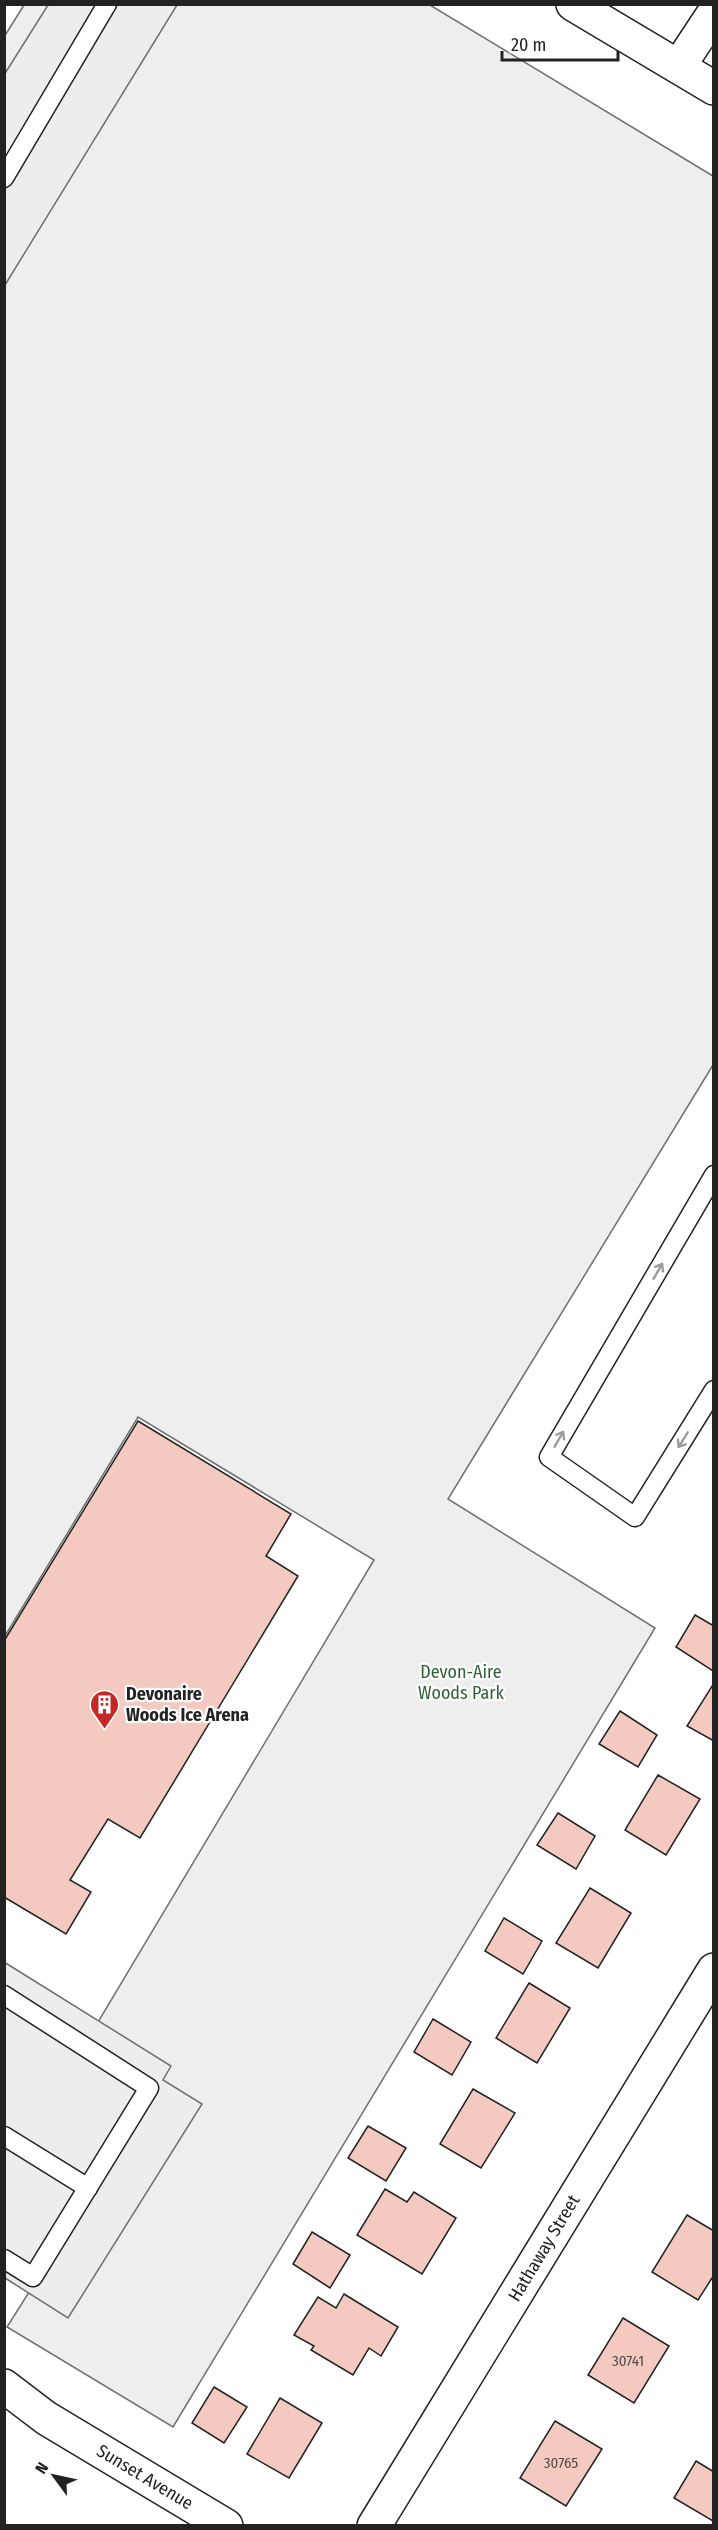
<svg xmlns="http://www.w3.org/2000/svg" width="718" height="2530" viewBox="0 0 718 2530" font-family="'Fira Sans Condensed',sans-serif">
	<style>
		.green { fill: #eee; stroke: #6f6f6f; stroke-width: 1.5 }
		.parking { fill: #ededed; stroke: #6f6f6f; stroke-width: 1.5 }
		.building { fill: #f3c9c0; stroke: #222; stroke-width: 1.5 }
		.lines { fill: none; stroke-linecap: round; stroke-linejoin: round }
		.service-casing { stroke: #222; stroke-width: 21 }
		.minor-casing { stroke: #222; stroke-width: 36 }
		.service { stroke: #fff; stroke-width: 18 }
		.minor { stroke: #fff; stroke-width: 33 }
		.oneway { stroke: #9c9c9c }
		.labels { text-anchor: middle; dominant-baseline: central; stroke-width: 4.5; stroke-linejoin: round; paint-order: stroke }
		.number-label { font-size: 15px; fill: #564c4a }
		.park-label { font-size: 18px; fill: #2f5e38; stroke: #fff }
		.poi-label { font-size: 18px; font-weight: bold; fill: #222; stroke: #fff; text-anchor: start }
		.street-label { font-size: 18px; fill: #222; stroke: #fff }
	</style>
	<rect width="100%" height="100%" fill="#fff"/>
	<!-- green -->
	<path class="green" d="M24 5H430L713 176V1065L448 1499 655 1628 173 2427 7 2327 163 2080 98 2022 374 1560 138 1417 5 1636 4 37Z"/>
	<!-- parking -->
	<g class="parking">
		<path d="M48 5H177L5 285 4 75Z"/>
		<path d="M4 1962 171 2066 163 2080 202 2104 68 2318 5 2278Z"/>
	</g>
	<!-- building -->
	<g class="building">
		<path d="M138 1421 291 1514 266 1556 298 1576 140 1838 108 1819 70 1880 91 1892 66 1934 4 1897V1641Z"/>
		<path d="M695 1615 714 1626 713 1671 676 1647Z"/>
		<path d="M714 1683V1741L687 1726Z"/>
		<path d="M620 1711 657 1735 638 1767 599 1744Z"/>
		<path d="M658 1775 700 1799 666 1855 625 1830Z"/>
		<path d="M558 1813 595 1836 576 1869 537 1845Z"/>
		<path d="M590 1888 631 1913 598 1968 556 1943Z"/>
		<path d="M504 1918 542 1941 523 1974 485 1951Z"/>
		<path d="M529 1983 570 2008 537 2063 496 2038Z"/>
		<path d="M433 2019 471 2042 452 2075 414 2052Z"/>
		<path d="M473 2089 515 2113 481 2168 440 2144Z"/>
		<path d="M368 2126 406 2148 386 2181 348 2158Z"/>
		<path d="M385 2189 407 2202 414 2192 456 2218 422 2274 357 2235Z"/>
		<path d="M687 2215 714 2231V2275L698 2300 652 2272Z"/>
		<path d="M312 2232 350 2255 330 2288 293 2264Z"/>
		<path d="M344 2294 398 2327 381 2356 369 2348 353 2375 311 2350 314 2346 294 2335 318 2297 336 2308Z"/>
		<path d="M623 2318 669 2346 634 2403 588 2375Z"/>
		<path d="M214 2387 247 2407 224 2443 192 2423Z"/>
		<path d="M280 2398 322 2423 289 2478 247 2454Z"/>
		<path d="M555 2421 602 2449 566 2506 520 2478Z"/>
		<path d="M696 2461 714 2472 713 2521 674 2498Z"/>
	</g>
	<g class="lines">
		<defs>
			<g id="service">
				<path d="M4 178 107 4"/>
				<path d="M714 1175 549 1457 635 1517 714 1390"/>
				<path d="M4 1995 149 2088 33 2277 4 2259"/>
				<path d="M4 2136 88 2188"/>
			</g>
			<g id="minor">
				<path d="M573 4 714 88"/>
				<path d="M679 66 714 13"/>
				<path d="M4 2386 46 2418 226 2526"/>
				<path d="M374 2526 714 1970"/>
			</g>
		</defs>
		<!-- service casing -->
		<use href="#service" class="service-casing"/>
		<!-- minor casing -->
		<use href="#minor" class="minor-casing"/>
		<!-- service -->
		<use href="#service" class="service"/>
		<!-- minor -->
		<use href="#minor" class="minor"/>
	</g>
	<!-- one-way arrows -->
	<defs><path id="oneway-shaft" d="M-6 0H5M1.5-3L5.5 0L1.5 3" fill="none" stroke-width="1.6" stroke-linecap="round" stroke-linejoin="round" transform="scale(1.5)"/></defs>
	<g class="oneway">
		<use href="#oneway-shaft" transform="translate(658 1271) rotate(-60)"/>
		<use href="#oneway-shaft" transform="translate(559 1439) rotate(-60)"/>
		<use href="#oneway-shaft" transform="translate(683 1440) rotate(122)"/>
	</g>
	<!-- icons -->
	<defs>
		<symbol id="building-pin" viewBox="-11 -11 22 30"><path d="M0 17L-7.5 6A9.5 9.5 0 1 1 7.5 6Z" fill="#c62828" stroke="#fff"/><path d="M-4-6H4V6H1V3H-1V6H-4ZM-2.5-4.3h1.7v1.8h-1.7ZM.8-4.3h1.7v1.8H.8ZM-2.5-1h1.7V.8h-1.7ZM.8-1h1.7V.8H.8Z" fill="#fff"/></symbol>
	</defs>
	<g fill-rule="evenodd">
		<use href="#building-pin" x="88" y="1688" width="33" height="45"/>
	</g>
	<g class="labels">
		<!-- number labels -->
		<g class="number-label">
			<text x="628" y="2361">30741</text>
			<text x="561" y="2463">30765</text>
		</g>
		<!-- park labels -->
		<g class="park-label">
			<text x="461" y="1672">Devon-Aire<tspan x="461" dy="21">Woods Park</tspan></text>
		</g>
		<!-- poi labels -->
		<g class="poi-label">
			<text x="126" y="1694">Devonaire<tspan x="126" dy="21">Woods Ice Arena</tspan></text>
		</g>
		<!-- street labels -->
		<g class="street-label">
			<text transform="translate(544 2248) rotate(-59)">Hathaway Street</text>
			<text transform="translate(145 2477) rotate(31)">Sunset Avenue</text>
		</g>
	</g>
	<!-- border -->
	<rect width="718" height="2530" fill="none" stroke="#222222" stroke-width="12"/>
	<!-- north arrow -->
	<g transform="translate(54 2476) rotate(303)" stroke="#ffffff" stroke-width="4.5" paint-order="stroke">
	<path d="M0-4.5L10 22L0 15L-10 22Z" fill="#222222"/>
	<text y="-9" font-size="16" font-weight="bold" text-anchor="middle" fill="#222222">N</text>
	</g>
	<!-- scale -->
	<path d="M502 51v9h116v-9" fill="none" stroke="#222222" stroke-width="3"/>
	<text x="511" y="51" font-size="18" fill="#222222" stroke="#ffffff" stroke-width="4.5" paint-order="stroke">20 m</text>
</svg>
